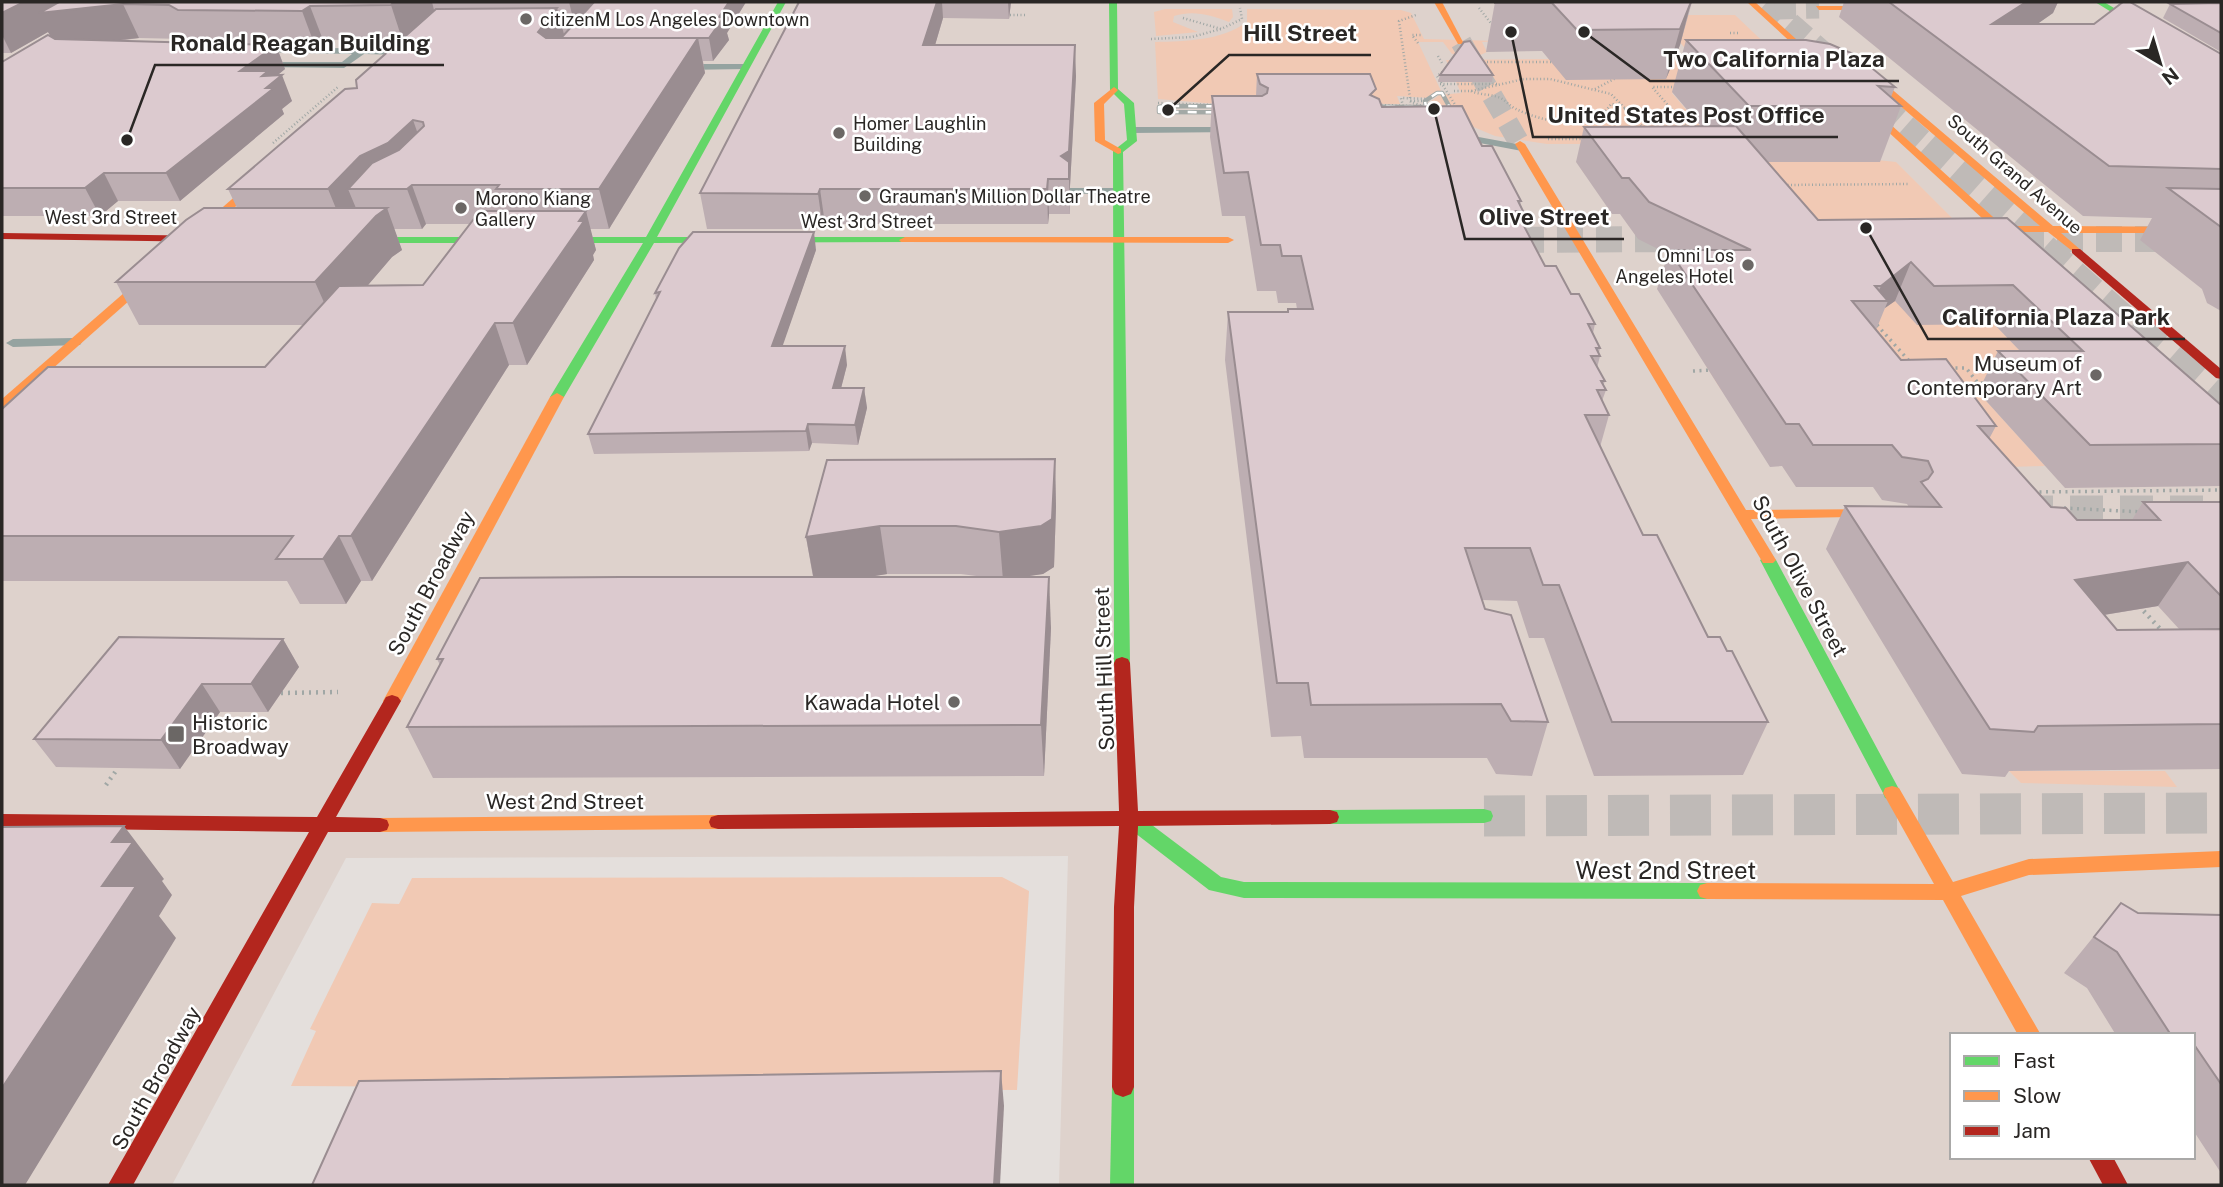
<svg xmlns="http://www.w3.org/2000/svg" width="2223" height="1187" viewBox="0 0 2223 1187" font-family="'Public Sans',sans-serif">
	<style>
		.built { fill: #ded2cc; fill-rule: evenodd }
		.green { fill: #f1c9b4 }
		.lines { fill: none; stroke-linecap: round; stroke-linejoin: round }
		.secondary-tunnel-far3 { stroke: #bfbab7; stroke-width: 21; stroke-dasharray: 21 10; stroke-linecap: butt }
		.secondary-tunnel-far2 { stroke: #bfbab7; stroke-width: 26; stroke-dasharray: 26 13; stroke-linecap: butt }
		.secondary-tunnel-far1 { stroke: #bfbab7; stroke-width: 33; stroke-dasharray: 33 17; stroke-linecap: butt }
		.secondary-tunnel { stroke: #bfbab7; stroke-width: 41; stroke-dasharray: 41 21; stroke-linecap: butt }
		.primary-tunnel-far1 { stroke: #bfbab7; stroke-width: 21; stroke-dasharray: 21 10; stroke-linecap: butt }
		.primary-tunnel { stroke: #bfbab7; stroke-width: 26; stroke-dasharray: 26 13; stroke-linecap: butt }
		.path-far2 { stroke: #a0a7a5; stroke-width: 2.5; stroke-dasharray: 1 2.5; stroke-linecap: butt }
		.path-far1 { stroke: #a0a7a5; stroke-width: 3.5; stroke-dasharray: 2 4.5; stroke-linecap: butt }
		.path { stroke: #a0a7a5; stroke-width: 4.5; stroke-dasharray: 2 5; stroke-linecap: butt }
		.lane { fill: #95a3a0; fill-rule: evenodd }
		.fast { fill: #63d668; fill-rule: evenodd }
		.slow { fill: #ff974d; fill-rule: evenodd }
		.jam { fill: #b3261e; fill-rule: evenodd }
		.rail-casing { stroke: #a3a9a6; stroke-width: 4.5 }
		.rail { stroke: #fff; stroke-width: 2.5; stroke-dasharray: 9; stroke-linecap: butt }
		.wall { fill: #bdaeb2; fill-rule: evenodd }
		.shaded-wall { fill: #9a8d91 }
		.building { fill: #dccacf; stroke: #9a8d91; stroke-width: 2 }
		.poi-dot { fill: #6b6765; stroke: #fff; stroke-width: 2.5 }
		.labels { text-anchor: middle; dominant-baseline: central; stroke-width: 5; stroke-linejoin: round; paint-order: stroke }
		.far-poi-label { font-size: 18px; fill: #2a2725; stroke: #fff; text-anchor: start }
		.far-street-label { font-size: 18px; fill: #2a2725; stroke: #fff }
		.poi-label { font-size: 21px; fill: #2a2725; stroke: #fff; text-anchor: end }
		.street-label { font-size: 21px; fill: #2a2725; stroke: #fff }
		.near-street-label { font-size: 24px; fill: #2a2725; stroke: #fff }
		.leader { fill: none; stroke: #2a2725; stroke-width: 2.5 }
		.callout-dot { fill: #2a2725; stroke: #fff; stroke-width: 2.5 }
		.callout-label { font-size: 23px; text-anchor: middle; font-weight: bold; fill: #2a2725; stroke: #fff; stroke-width: 5; stroke-linejoin: round; paint-order: stroke }
	</style>
	<rect width="100%" height="100%" fill="#e4dfdc"/>
	<!-- built -->
	<path class="built" d="M2 2H2221V1185H1059L1068 856 346 858 172 1185H2ZM1952 1035H2193V1157H1952Z"/>
	<!-- green -->
	<g class="green">
		<path d="M1165 9H1232L1233 17 1229 22C1210 15 1194 10 1174 16L1173 22 1198 32 1156 36 1154 12Z"/>
		<path d="M1247 9 1401 10 1411 13 1424 39 1498 41 1482 42 1487 52 1476 57 1452 54 1443 42H1418L1442 93 1429 98 1397 96 1400 104 1253 103 1241 106 1158 99 1155 42C1186 41 1221 41 1247 22Z"/>
		<path d="M1656 15H1735L1816 92 1672 93 1715 143 1896 162 1990 256 1994 324 2036 367 1979 393 2045 466 1974 468 1913 389 1721 390 1705 364 1708 171 1583 172 1577 161 1593 144H1547L1495 136 1464 123 1437 120 1430 102 1439 95 1461 93 1446 60 1682 58 1690 54Z"/>
		<path d="M2009 771H2165L2177 787 2021 783Z"/>
		<path d="M1002 877 1029 891 1017 1090 291 1086 316 1031 310 1029 372 903 399 904 412 878Z"/>
	</g>
	<g class="lines">
		<!-- secondary-tunnel-far3 -->
		<g class="secondary-tunnel-far3">
			<path d="M1767 2 1930 146"/>
			<path d="M1461 42 1520 144"/>
		</g>
		<!-- secondary-tunnel-far2 -->
		<path class="secondary-tunnel-far2" d="M1928 144 2135 327"/>
		<!-- secondary-tunnel-far1 -->
		<g class="secondary-tunnel-far1">
			<path d="M2133 325 2221 402"/>
			<path d="M2020 512H2221"/>
		</g>
		<!-- secondary-tunnel -->
		<path class="secondary-tunnel" d="M1484 816 2221 813"/>
		<!-- primary-tunnel-far1 -->
		<path class="primary-tunnel-far1" d="M1775 9 1819 8"/>
		<!-- primary-tunnel -->
		<g class="primary-tunnel">
			<path d="M1979 239H2221"/>
			<path d="M1479 240 1692 239"/>
		</g>
		<!-- path-far2 -->
		<g class="path-far2">
			<path d="M1479 8 1493 26"/>
			<path d="M1003 15H1027"/>
			<path d="M1183 18 1221 29 1242 19 1240 8"/>
			<path d="M1730 33H1739"/>
			<path d="M1151 39 1192 37 1221 29"/>
			<path d="M1418 43 1412 35H1422"/>
			<path d="M1438 56 1442 63"/>
			<path d="M1480 62H1555"/>
			<path d="M1448 68 1437 76 1459 111"/>
			<path d="M1440 84H1498"/>
			<path d="M1679 87H1652L1689 129"/>
			<path d="M1595 89 1616 78"/>
			<path d="M1454 91H1471L1524 79H1550L1611 94 1643 127"/>
			<path d="M1471 91C1480 95 1489 94 1498 97 1505 99 1509 106 1516 109 1542 122 1593 133 1611 104L1619 105"/>
			<path d="M1410 98 1399 21 1416 15"/>
			<path d="M1158 103 1215 105"/>
			<path d="M1378 105 1422 106 1409 101H1425"/>
			<path d="M1403 106 1401 98 1428 99"/>
			<path d="M1624 109H1644"/>
			<path d="M1548 139H1585"/>
			<path d="M273 143 338 87"/>
			<path d="M1784 185 1908 184"/>
			<path d="M1875 322 1879 327"/>
		</g>
		<!-- path-far1 -->
		<g class="path-far1">
			<path d="M1877 325 1911 363"/>
			<path d="M1949 368H1966L1978 383H1988"/>
			<path d="M1693 371 1712 370"/>
			<path d="M2033 492 2221 490"/>
			<path d="M2064 508 2143 512"/>
		</g>
		<!-- path -->
		<g class="path">
			<path d="M2139 606 2164 633"/>
			<path d="M281 693 338 692"/>
			<path d="M106 785 118 768"/>
		</g>
		<!-- lane -->
		<g class="lane">
			<path d="M255 47 403 49 408 52 403 55 364 54 344 68 262 67 259 66V62H342L352 54 252 52 250 50Z"/>
			<path d="M744 64 749 67 747 69 681 70 676 67 681 64Z"/>
			<path d="M1233 127 1237 128V132L1131 133 1126 130 1131 127Z"/>
			<path d="M1457 133 1522 145 1527 148 1522 151 1453 138V134Z"/>
			<path d="M1118 188 1122 189V193L1070 194 1064 191 1070 188Z"/>
			<path d="M75 338 82 342 80 345 13 347 6 343 13 339Z"/>
		</g>
		<!-- fast -->
		<g class="fast">
			<path d="M778 2H786L657 237H905L911 240 909 242 654 243 564 397 557 401 550 397 643 243H347L341 240 347 237H646Z"/>
			<path d="M1109 2H1117L1118 89 1134 103 1137 141 1123 152 1130 663 1128 667H1116L1114 663 1113 151 1127 140 1124 104 1110 90Z"/>
			<path d="M2095 2H2104L2221 72V79Z"/>
			<path d="M1768 555 1776 560 1901 793 1899 798 1892 800 1885 798 1883 793 1760 560Z"/>
			<path d="M1484 809 1491 811 1493 816 1491 821 1484 823 1330 824 1323 822 1321 817 1323 812 1330 810Z"/>
			<path d="M1129 811 1136 813 1221 877 1244 882 1707 883 1714 885 1717 891 1714 897 1707 899 1244 898 1209 890 1122 823 1120 818 1122 813Z"/>
			<path d="M1123 1077 1131 1080 1134 1087V1185H1110L1112 1087 1115 1080Z"/>
		</g>
		<!-- slow -->
		<g class="slow">
			<path d="M1434 2H1442L1464 44H1458Z"/>
			<path d="M1747 2H1755L2003 226H2040L1849 62V58H1855L2053 226 2221 227V233H2061L2082 251 2076 254 2048 232H2010L2031 252 2021 254Z"/>
			<path d="M1816 6H1895L1899 8 1895 10H1819Z"/>
			<path d="M1114 87 1118 90 1104 104 1105 140 1121 149V153L1118 154 1095 141 1094 103Z"/>
			<path d="M1520 141 1525 144 1746 510 1892 509 1897 510 1899 513 1897 516 1751 519 1776 560 1773 563H1763L1515 144Z"/>
			<path d="M270 166 279 168 7 409 2 410V399Z"/>
			<path d="M905 237H1228L1234 240 1228 243 901 242 899 240Z"/>
			<path d="M557 393 564 397 401 701 398 705H386L383 701 550 397Z"/>
			<path d="M1892 786 1899 788 1953 882 2029 859 2221 851V867L2029 875 1961 896 2041 1035H2018L1943 900 1707 899 1700 897 1697 891 1700 885 1707 883 1934 884 1883 793 1885 788Z"/>
			<path d="M718 815 725 817 727 822 725 827 718 829 380 832 373 830 371 825 373 820 380 818Z"/>
		</g>
		<!-- jam -->
		<g class="jam">
			<path d="M2 233 220 236 225 239 220 242 2 239Z"/>
			<path d="M2072 249H2080L2221 369V379L2216 378 2072 253Z"/>
			<path d="M1122 657 1128 659 1130 663 1138 811 1330 810 1337 812 1339 817 1337 822 1330 824 1138 826 1134 907V1087L1131 1094 1123 1097 1115 1094 1112 1087 1114 907 1119 826 718 829 711 827 709 822 711 817 718 815 1119 811 1114 663 1116 659Z"/>
			<path d="M392 695 398 697 401 701 336 817 380 818 387 820 389 825 387 830 380 832H328L133 1185H108L309 832 2 828V814L317 817 386 697Z"/>
			<path d="M2088 1157H2113L2128 1185H2103Z"/>
		</g>
		<defs>
			<path id="rail" d="M1437 93H1442L1458 123H1433L1427 113 1159 112V107L1164 106 1426 107 1425 101Z"/>
		</defs>
		<!-- rail casing -->
		<use href="#rail" class="rail-casing"/>
		<!-- rail -->
		<use href="#rail" class="rail"/>
	</g>
	<!-- wall -->
	<g class="wall">
		<path d="M2 2H569V5V2H746L727 33 729 40 713 61H703L705 73 609 229H590L596 250 593 255 594 260 527 365H509L372 581H361L346 604H300L287 581H2V409L265 367 303 325H139L116 282 237 208 228 189 357 88 402 39 323 40 315 46 276 45 285 69 277 75 292 101 282 109 284 114 180 201H118L100 216H2V62L51 37 48 32 11 53H2ZM139 38 184 39 189 42 118 41ZM426 224H470L423 285 367 286 392 257 402 250 394 229H422Z"/>
		<path d="M799 2H1011L1009 19 943 18 935 45 1076 76 1070 186V214H1049L1048 224H825L823 229H707L700 193Z"/>
		<path d="M1495 2H1692L1680 45 1666 79 1566 80 1542 51 1486 52Z"/>
		<path d="M1844 2H2058L2053 13 2037 24 2221 54V311L2207 303 2202 289 2140 240 2152 218 2083 216 1839 17Z"/>
		<path d="M2221 3V52L2163 18 2170 4Z"/>
		<path d="M1686 40 1895 87 1891 97 1901 106 1880 162H1768L1818 220 2007 218 2221 405V486L2065 488 1978 392 1998 351H2020L1994 324 1917 325 1895 301 1885 308 1876 330 1901 360 1996 426 1989 439 2051 507 2077 520H2132L2143 502H2221V769L2009 771 2005 777 1962 774 1826 549 1845 506 1909 507 1907 504 1882 500 1873 487H1796L1782 466 1770 467 1657 289 1668 254 1638 239 1620 214H1612L1576 162 1584 127 1701 126 1672 92ZM2158 606 2180 630H2117L2104 615Z"/>
		<path d="M1257 74 1375 97 1382 107 1482 146 1521 201 1520 205 1523 211 1521 220 1545 266 1571 294 1595 324 1593 333 1600 348 1599 353 1600 356 1597 368 1605 381 1603 386 1606 390 1602 401 1609 415 1600 447 1643 535 1708 637 1768 722 1743 775 1594 776 1544 638H1529L1517 601 1482 600 1485 609 1548 722 1532 776 1496 774 1487 758H1304L1301 736 1271 737 1225 360 1228 312H1287L1288 309H1297L1296 303H1278L1276 291H1257L1245 216H1222L1210 137 1212 96H1256Z"/>
		<path d="M1440 75H1493L1492 82H1438Z"/>
		<path d="M816 250 782 346 847 365 841 388H864L867 408 858 445 812 443 809 451 594 454 588 434 656 299 655 293Z"/>
		<path d="M1055 459 1056 507 1054 567 1043 574 1019 577 1051 628 1044 776 433 778 407 727 440 665 437 659 813 577 806 537ZM887 574H961L984 577H867Z"/>
		<path d="M283 639 299 667 268 712H220L180 769 56 767 34 739Z"/>
		<path d="M2121 903 2138 913 2221 915V1173L2193 1130V1035H2116L2087 988 2064 973Z"/>
	</g>
	<!-- shaded-wall -->
	<g class="shaded-wall">
		<path d="M24 2H102L123 4 139 38 56 47 48 32 11 53 2 35V13Z"/>
		<path d="M394 2H432L434 10 402 39 391 5Z"/>
		<path d="M569 2H599L576 30Z"/>
		<path d="M729 2H746L727 33 729 40 713 61 709 38 719 17Z"/>
		<path d="M937 2H942L943 18 926 76 923 45Z"/>
		<path d="M1008 2H1011L1009 19Z"/>
		<path d="M1691 2 1680 45 1666 79 1680 29Z"/>
		<path d="M2026 2H2058L2053 13 1976 67 1992 24Z"/>
		<path d="M310 6 323 40 315 46 302 11Z"/>
		<path d="M557 8 565 38 548 66 538 32Z"/>
		<path d="M698 38 705 73 609 229 599 189Z"/>
		<path d="M276 45 285 69 272 80 282 75 292 101 282 109 284 114 180 201 166 173 240 71Z"/>
		<path d="M1075 45 1076 76 1070 186V214L1069 179 1061 156Z"/>
		<path d="M413 120 426 157 348 189 358 213 344 228 328 189 360 156Z"/>
		<path d="M104 173 118 201 100 216 85 188Z"/>
		<path d="M1048 179 1049 214 1048 224 1047 189Z"/>
		<path d="M412 185 426 224 422 229 407 189Z"/>
		<path d="M820 189 825 224 823 229 818 194Z"/>
		<path d="M387 208 402 250 392 257 334 325 315 282 376 216Z"/>
		<path d="M586 211 596 250 593 255 594 260 527 365 513 323Z"/>
		<path d="M814 232 816 250 776 365 772 346Z"/>
		<path d="M1911 262 1895 301 1885 308 1888 301H1874L1881 286Z"/>
		<path d="M495 323 509 365 372 581 351 536Z"/>
		<path d="M845 346 847 365 836 408 833 388Z"/>
		<path d="M864 388 867 408 858 445 855 425Z"/>
		<path d="M808 424 812 443 809 451 806 431Z"/>
		<path d="M1055 459 1056 507 1054 567 1043 574 1003 580 999 532Z"/>
		<path d="M880 526 887 574 815 586 806 537Z"/>
		<path d="M339 536 361 581 346 604 323 559Z"/>
		<path d="M2188 562 2158 606 2048 624 2075 580Z"/>
		<path d="M1049 577 1051 628 1044 776 1041 725Z"/>
		<path d="M283 639 299 667 268 712 251 684Z"/>
		<path d="M202 684 220 712 180 769 161 740Z"/>
		<path d="M124 826 164 879 162 881 172 895 159 916 176 938 25 1185H2V1088L102 886 112 842Z"/>
		<path d="M1001 1071 1004 1106 1000 1185H994Z"/>
	</g>
	<!-- building -->
	<g class="building">
		<path d="M2 2H24L2 13Z"/>
		<path d="M59 2H394L391 5 310 6 302 11 178 10 169 5 123 4 39 13Z"/>
		<path d="M594 2H729L719 17H724L709 38H561Z"/>
		<path d="M799 2H937L923 45H1075L1069 151 1061 156 1069 162V179H1048L1047 189H820L818 194 700 193Z"/>
		<path d="M1495 2H1691L1680 29 1577 30 1552 3H1495Z"/>
		<path d="M1889 2H2026L1992 24H2094L2123 2H2130L2221 54V169L2109 166Z"/>
		<path d="M2221 3V33L2170 4Z"/>
		<path d="M557 8 538 32 546 38H698L599 189H496L499 185H412L407 189H348L372 163 399 150 424 126 423 122 413 120 388 143 360 156 328 189H228L345 89 357 88 356 80 436 9Z"/>
		<path d="M48 35 55 39 276 45 240 71H268L262 76 282 75 266 88H274L166 173H104L85 188H2V62Z"/>
		<path d="M1686 40H1806L1830 44 1856 55 1895 87 1878 86 1901 106H1749Z"/>
		<path d="M1470 41 1493 75H1440L1464 42Z"/>
		<path d="M1257 74H1370L1376 89 1370 95 1379 99 1382 107 1462 106 1482 146H1492L1521 201H1518L1523 211H1516L1545 266H1556L1571 294H1579L1595 324H1588L1600 348H1596L1600 356H1591L1605 381H1601L1606 390H1597L1609 415H1585L1643 535H1657L1708 637H1720L1727 651H1732L1768 722H1612L1559 585H1543L1530 548H1465L1485 609 1511 615 1548 722 1511 721 1501 704 1311 705 1308 683H1277L1228 312H1288V309H1313L1301 256H1282L1280 245H1261L1248 172 1224 173 1212 96H1262L1267 93 1268 88 1260 84Z"/>
		<path d="M1736 126 1818 220 2007 218 2221 405V444L2090 445 1998 351H2083L2013 285 1934 286 1911 262 1881 286H1875L1888 301H1852L1901 360 1946 359 1996 426H1978L2051 507 2066 508 2077 520H2160L2143 502H2221V596L2188 562 2075 580 2117 630 2221 629V724L2038 726 2034 732 1990 729 1845 506 1941 507 1921 482 1928 479 1933 472 1928 461 1902 457 1892 445H1813L1799 424H1786L1669 250H1751L1649 202 1629 178H1622L1584 127Z"/>
		<path d="M2168 188 2221 189V227Z"/>
		<path d="M204 208H387L376 216 315 282H116L186 220Z"/>
		<path d="M480 211H586L579 221H584L513 323H495L351 536H339L323 559H276L293 536H2V409L48 367H265L339 286 423 285Z"/>
		<path d="M693 232H814L772 346H845L833 388H864L855 425 808 424 806 431 588 434 660 292 655 293 679 248Z"/>
		<path d="M1055 459 1052 519 1041 526 999 532 956 526H880L806 537 827 460Z"/>
		<path d="M621 577H1049L1041 725 407 727 443 659H437L480 578Z"/>
		<path d="M119 637 283 639 251 684H202L161 740 34 739Z"/>
		<path d="M124 826 112 842H133L102 886H136L2 1088V827Z"/>
		<path d="M2121 903 2138 913 2221 915V1084L2193 1043V1035H2171L2117 952 2094 937Z"/>
		<path d="M1001 1071 994 1185H312L359 1081Z"/>
	</g>
	<!-- markers -->
	<g class="poi-dot">
		<circle cx="526" cy="19" r="7"/>
		<circle cx="839" cy="133" r="7"/>
		<circle cx="865" cy="196" r="7"/>
		<circle cx="461" cy="208" r="7"/>
		<circle cx="1748" cy="265" r="7"/>
		<circle cx="2096" cy="375" r="7"/>
		<circle cx="954" cy="702" r="7"/>
		<rect x="167" y="725" width="18" height="18" rx="3.5"/>
	</g>
	<g class="labels">
		<!-- far-poi labels -->
		<g class="far-poi-label">
			<text x="540" y="19">citizenM Los Angeles Downtown</text>
			<text x="853" y="123">Homer Laughlin<tspan x="853" dy="21">Building</tspan></text>
			<text x="879" y="196">Grauman's Million Dollar Theatre</text>
			<text x="475" y="198">Morono Kiang<tspan x="475" dy="21">Gallery</tspan></text>
			<text x="1734" y="255" text-anchor="end">Omni Los<tspan x="1734" dy="21">Angeles Hotel</tspan></text>
		</g>
		<!-- far-street labels -->
		<g class="far-street-label">
			<text transform="translate(2015 174) rotate(41)">South Grand Avenue</text>
			<text x="111" y="217">West 3rd Street</text>
			<text x="867" y="221">West 3rd Street</text>
		</g>
		<!-- poi labels -->
		<g class="poi-label">
			<text x="2082" y="363">Museum of<tspan x="2082" dy="24">Contemporary Art</tspan></text>
			<text x="940" y="702">Kawada Hotel</text>
			<text x="192" y="722" text-anchor="start">Historic<tspan x="192" dy="24">Broadway</tspan></text>
		</g>
		<!-- street labels -->
		<g class="street-label">
			<text transform="translate(1800 576) rotate(62)">South Olive Street</text>
			<text transform="translate(431 583) rotate(-62)">South Broadway</text>
			<text transform="translate(1104 669) rotate(-92)">South Hill Street</text>
			<text x="565" y="801">West 2nd Street</text>
			<text transform="translate(156 1078) rotate(-61)">South Broadway</text>
		</g>
		<!-- near-street labels -->
		<g class="near-street-label">
			<text x="1666" y="870">West 2nd Street</text>
		</g>
	</g>
	<!-- callouts -->
	<path class="leader" d="M1168 110L1229 55H1371M127 140L155 65H444M1584 32L1650 81H1899M1511 32L1533 137H1838M1434 109L1465 239H1624M1866 228L1928 339H2185"/>
	<g class="callout-dot">
		<circle cx="1168" cy="110" r="7"/>
		<circle cx="127" cy="140" r="7"/>
		<circle cx="1584" cy="32" r="7"/>
		<circle cx="1511" cy="32" r="7"/>
		<circle cx="1434" cy="109" r="7"/>
		<circle cx="1866" cy="228" r="7"/>
	</g>
	<g class="callout-label">
		<text x="1300" y="41">Hill Street</text>
		<text x="300" y="51">Ronald Reagan Building</text>
		<text x="1774" y="67">Two California Plaza</text>
		<text x="1686" y="123">United States Post Office</text>
		<text x="1544" y="225">Olive Street</text>
		<text x="2056" y="325">California Plaza Park</text>
	</g>
	<!-- border -->
	<rect width="2223" height="1187" fill="none" stroke="#2a2725" stroke-width="7"/>
	<!-- legend -->
	<rect x="1950" y="1033" width="245" height="126" fill="#ffffff" stroke="#aaa9a8" stroke-width="2"/>
	<rect x="1964" y="1056" width="35" height="10" fill="#63d668" stroke="#aaa9a8" stroke-width="2"/>
	<text x="2013" y="1068" font-size="21" fill="#2a2725">Fast</text>
	<rect x="1964" y="1091" width="35" height="10" fill="#ff974d" stroke="#aaa9a8" stroke-width="2"/>
	<text x="2013" y="1103" font-size="21" fill="#2a2725">Slow</text>
	<rect x="1964" y="1126" width="35" height="10" fill="#b3261e" stroke="#aaa9a8" stroke-width="2"/>
	<text x="2013" y="1138" font-size="21" fill="#2a2725">Jam</text>
	<!-- north arrow -->
	<g transform="translate(2160 63) rotate(142)" stroke="#ffffff" stroke-width="5" paint-order="stroke">
	<path d="M0-5L12 26L0 18L-12 26Z" fill="#2a2725"/>
	<text y="-10" font-size="19" font-weight="bold" text-anchor="middle" fill="#2a2725">N</text>
	</g>
</svg>
